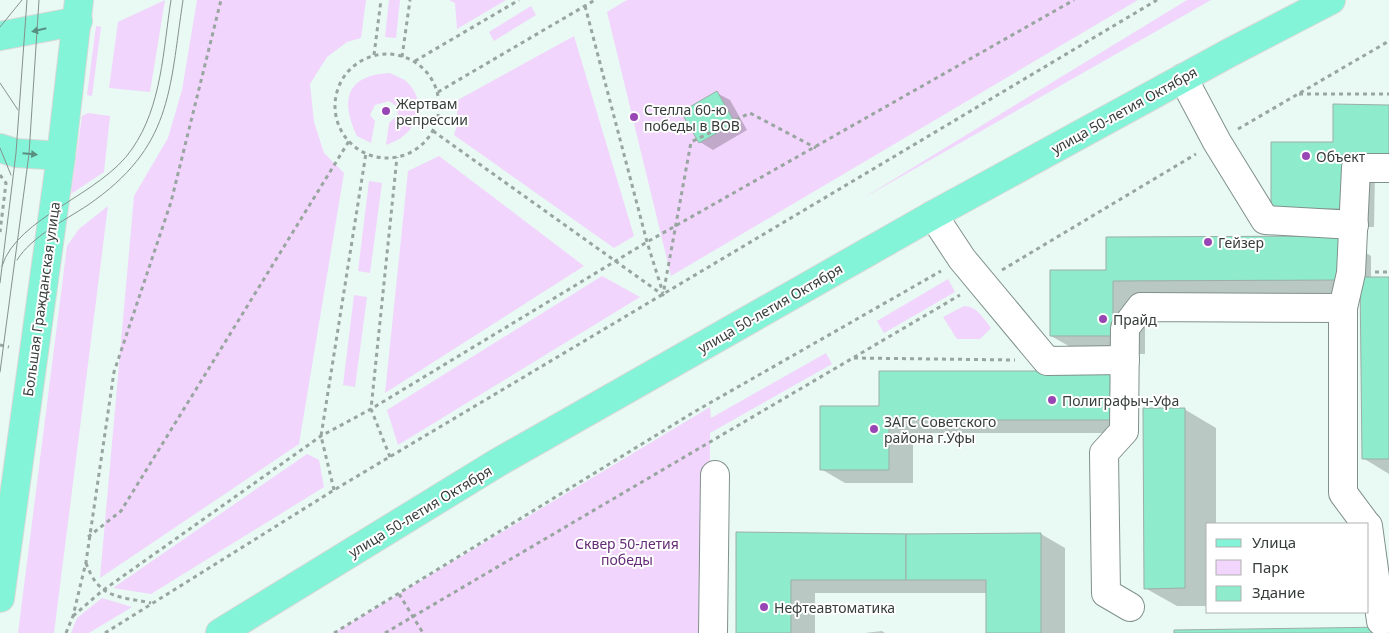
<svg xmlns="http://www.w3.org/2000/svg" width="1389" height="633" viewBox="0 0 1389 633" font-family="'Noto Sans',sans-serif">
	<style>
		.green { fill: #f2d5fc }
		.shadow { fill: #0003 }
		.building { fill: #8eeccc; stroke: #9daea7 }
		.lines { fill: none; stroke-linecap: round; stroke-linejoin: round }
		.minor-casing { stroke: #80918a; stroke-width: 30 }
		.major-casing { stroke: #d7d8d8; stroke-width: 30 }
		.path { stroke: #98a5a0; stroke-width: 3; stroke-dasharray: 4 4; stroke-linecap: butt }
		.minor { stroke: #fff; stroke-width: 28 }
		.major { stroke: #83f4d7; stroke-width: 28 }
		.tram { stroke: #85918c; stroke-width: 1 }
		.oneway { fill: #598f81 }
		.poi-dot { fill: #9946b5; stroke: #fff; stroke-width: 2 }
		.labels { text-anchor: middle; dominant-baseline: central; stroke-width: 4; stroke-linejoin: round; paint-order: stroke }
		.poi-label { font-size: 14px; fill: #363d3a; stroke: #fff; text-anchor: start }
		.street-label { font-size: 14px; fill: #363d3a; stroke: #fff }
		.park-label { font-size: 14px; fill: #642c77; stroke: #fff }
	</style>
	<rect width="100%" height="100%" fill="#e8faf3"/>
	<!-- green -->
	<g class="green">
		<path d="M165 0 150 92 109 88 118 22Z"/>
		<path d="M197 0H366L361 38 347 42 327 57 310 84 314 122 324 153 344 173 299 444 100 578 134 196 168 138 182 90Z"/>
		<path d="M389 0H400L396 38 385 37Z"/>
		<path d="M449 0H506L457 29 455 3Z"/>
		<path d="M627 0H1138L671 276 607 12Z"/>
		<path d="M1187 0H1211L860 200Z"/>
		<path d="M531 6 536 15 494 41 489 32Z"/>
		<path d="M96 26 101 27 92 96 87 95Z"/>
		<path d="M574 36 634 236 614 248 454 135 458 122 456 101Z"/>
		<path d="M390 73C395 76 403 78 407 82 431 106 415 136 386 145L389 123 398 114 395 105 389 101 375 105 370 115 375 121 371 143 357 136C340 100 346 75 390 73Z"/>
		<path d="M88 113 110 116 104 172 71 194 82 116Z"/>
		<path d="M439 156 584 266 385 393 408 171Z"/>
		<path d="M369 181 382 183 370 273 358 271Z"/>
		<path d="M108 206 54 633H18L67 246 79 229Z"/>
		<path d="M602 276 640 297 398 445 387 410Z"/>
		<path d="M948 279 955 292 884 333 877 321Z"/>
		<path d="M354 295 367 297 355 387 343 385Z"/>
		<path d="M964 306C978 307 983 318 991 328L980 339H957L943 317Z"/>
		<path d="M826 353 832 364 710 433 709 633H334L710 407 711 418Z"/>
		<path d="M307 454 319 460 324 487 151 594 113 588Z"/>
		<path d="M102 598 132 607 89 633H71L77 618Z"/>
	</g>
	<!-- shadow -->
	<g class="shadow">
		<path d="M717 93 730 100 747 130 713 150 700 142Z"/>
		<path d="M1389 106 1375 172 1374 227 1304 226 1334 143Z"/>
		<path d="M1340 237 1371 256V278H1389V474L1363 458 1361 298 1145 299V354H1083L1051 336 1108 271Z"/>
		<path d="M1112 372 1136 433H913V483H845L821 469 880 407Z"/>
		<path d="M1184 409 1216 428V524H1208V606H1177L1145 588Z"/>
		<path d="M737 533 1041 534 1065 548V633H987V593H815V633H737Z"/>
		<path d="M882 631 885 633H865Z"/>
	</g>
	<!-- building -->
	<g class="building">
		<path d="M717 91 735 123 699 143 681 112Z"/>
		<path d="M1333 104 1389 105V155L1343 154V209H1271V142H1333Z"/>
		<path d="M1340 236V280L1113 281V336H1050V270H1106V237Z"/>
		<path d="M1360 277H1389V459H1362Z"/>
		<path d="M879 371H1112V420H889V470H820V406H879Z"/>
		<path d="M1143 408H1185V588L1144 589Z"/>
		<path d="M736 532 906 534V580H791V633H736Z"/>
		<path d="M1041 533V633H986V580H906V534Z"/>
		<path d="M1389 627V633H1174V630Z"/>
	</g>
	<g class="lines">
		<defs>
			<g id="minor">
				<path d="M1183 78 1217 142 1265 220 1354 225"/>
				<path d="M933 215 962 259 1047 361 1125 360"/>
				<path d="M1366 524 1343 493V308L1351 273 1356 168H1389"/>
				<path d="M1368 526 1381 621"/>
				<path d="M1130 607 1106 593 1104 453 1124 431 1125 328 1141 307 1343 308"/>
				<path d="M713 633 715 475"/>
			</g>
			<g id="major">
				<path d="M0 36 78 21"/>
				<path d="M0 148 16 153 61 156"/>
				<path d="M0 598 61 156 79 0"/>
				<path d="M220 633 497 463 933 215 1229 53 1331 0"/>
			</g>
		</defs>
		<!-- minor casing -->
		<use href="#minor" class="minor-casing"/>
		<!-- major casing -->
		<use href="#major" class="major-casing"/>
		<!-- path -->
		<g class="path">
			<path d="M585 6 647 242 663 293"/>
			<circle cx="387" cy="106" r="52"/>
			<path d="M374 55 381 0"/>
			<path d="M402 57 410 0"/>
			<path d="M415 61 519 0"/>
			<path d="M438 92 595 0"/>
			<path d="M1299 94H1389"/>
			<path d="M1238 129 1389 41"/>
			<path d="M433 131 663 295 691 142 750 113 816 148"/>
			<path d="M0 175 6 183 0 232"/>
			<path d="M1002 270 1196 154"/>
			<path d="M1375 272H1389"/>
			<path d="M0 345 9 347"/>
			<path d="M854 358 1015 360"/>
			<path d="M390 457 371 409 397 157"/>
			<path d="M334 490 321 436 366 153"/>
			<path d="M88 537 121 511 349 141"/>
			<path d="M86 563C99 599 118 596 151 603"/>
			<path d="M399 594 423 633"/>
			<path d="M73 616 102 591 321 436 371 409 647 242 1074 0"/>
			<path d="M66 633 73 616 86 562 114 372 171 202 221 0"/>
			<path d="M105 633 334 490 1157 0"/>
			<path d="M334 633 694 412 941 271"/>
			<path d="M385 633 960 295"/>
		</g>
		<!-- minor -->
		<use href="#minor" class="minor"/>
		<!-- major -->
		<use href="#major" class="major"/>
		<!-- tram -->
		<g class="tram">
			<path d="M0 27 22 0"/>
			<path d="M0 83 18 110"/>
			<path d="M0 148 11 175"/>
			<path d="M17 260C32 236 64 221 88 205 172 147 169 93 183 0"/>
			<path d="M2 266C17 217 101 195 132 149 162 106 163 50 171 0"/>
			<path d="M0 283 16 153 27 0"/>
			<path d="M0 372 29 154 39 0"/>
		</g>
	</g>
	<!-- one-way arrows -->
	<defs><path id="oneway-solid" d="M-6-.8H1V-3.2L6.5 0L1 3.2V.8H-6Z" transform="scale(1.25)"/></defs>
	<g class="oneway">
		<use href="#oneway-solid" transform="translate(39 30) rotate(167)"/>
		<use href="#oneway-solid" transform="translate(30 154) rotate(5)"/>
	</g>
	<!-- markers -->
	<g class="poi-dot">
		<circle cx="386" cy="111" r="5"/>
		<circle cx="634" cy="117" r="5"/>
		<circle cx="1306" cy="156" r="5"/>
		<circle cx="1208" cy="242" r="5"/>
		<circle cx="1103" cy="319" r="5"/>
		<circle cx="1052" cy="400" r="5"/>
		<circle cx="874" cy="429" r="5"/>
		<circle cx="764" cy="607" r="5"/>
	</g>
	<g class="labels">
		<!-- poi labels -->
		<g class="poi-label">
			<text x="396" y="103">Жертвам<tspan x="396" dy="16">репрессии</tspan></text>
			<text x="644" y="109">Стелла 60-ю<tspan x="644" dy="16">победы в ВОВ</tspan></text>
			<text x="1316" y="156">Объект</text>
			<text x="1218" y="242">Гейзер</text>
			<text x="1113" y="319">Прайд</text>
			<text x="1062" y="400">Полиграфыч-Уфа</text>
			<text x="884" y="421">ЗАГС Советского<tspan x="884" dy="16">района г.Уфы</tspan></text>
			<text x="774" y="607">Нефтеавтоматика</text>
		</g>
		<!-- street labels -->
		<g class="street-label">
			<text transform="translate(1124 110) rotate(-29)">улица 50-летия Октября</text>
			<text transform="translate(41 299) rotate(-82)">Большая Гражданская улица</text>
			<text transform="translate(770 308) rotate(-30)">улица 50-летия Октября</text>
			<text transform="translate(420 511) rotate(-31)">улица 50-летия Октября</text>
		</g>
		<!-- park labels -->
		<g class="park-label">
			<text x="627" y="543">Сквер 50-летия<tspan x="627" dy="16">победы</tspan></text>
		</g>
	</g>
	<!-- legend -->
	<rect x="1206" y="523" width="162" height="90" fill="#ffffff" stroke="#afb1b0"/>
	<rect x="1216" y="539" width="25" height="8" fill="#83f4d7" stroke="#afb1b0"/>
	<text x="1252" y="548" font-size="15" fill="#363d3a">Улица</text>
	<rect x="1216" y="560" width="25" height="15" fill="#f2d5fc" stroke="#afb1b0"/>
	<text x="1252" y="573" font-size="15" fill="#363d3a">Парк</text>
	<rect x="1216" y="586" width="25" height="15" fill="#8eeccc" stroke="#afb1b0"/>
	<text x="1252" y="598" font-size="15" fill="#363d3a">Здание</text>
</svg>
